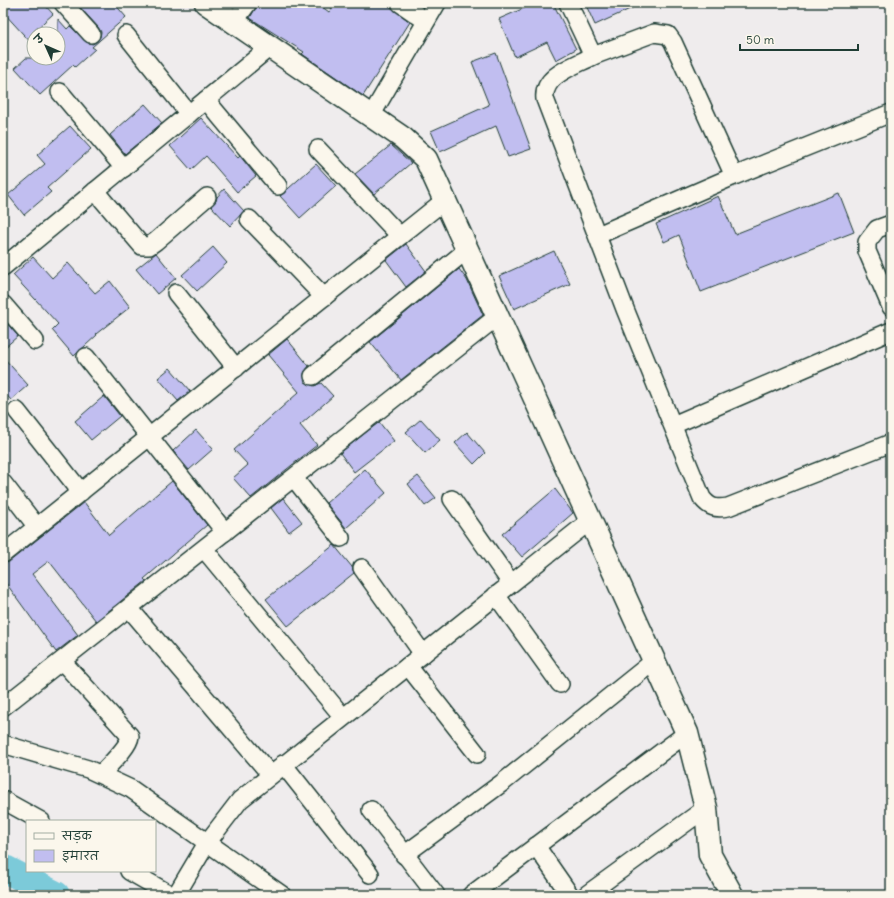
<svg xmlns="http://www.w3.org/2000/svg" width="894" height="898" viewBox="0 0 894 898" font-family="Delius,'Playpen Sans Deva',sans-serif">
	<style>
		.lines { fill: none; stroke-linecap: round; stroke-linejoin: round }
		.river { stroke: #7ccad9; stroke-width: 28 }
		.building { fill: #c1bef0; stroke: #1f3d34 }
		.minor-casing { stroke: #1f3d34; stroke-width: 20 }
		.tertiary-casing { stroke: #1f3d34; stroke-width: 25 }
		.minor { stroke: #fbf7ec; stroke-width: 17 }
		.tertiary { stroke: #fbf7ec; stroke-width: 22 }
	</style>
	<rect width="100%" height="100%" fill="#efeced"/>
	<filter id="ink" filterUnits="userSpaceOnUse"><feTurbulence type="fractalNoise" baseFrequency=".025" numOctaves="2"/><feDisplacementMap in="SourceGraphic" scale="8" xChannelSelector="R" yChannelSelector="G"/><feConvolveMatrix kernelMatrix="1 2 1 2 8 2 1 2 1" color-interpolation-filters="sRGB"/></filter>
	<g filter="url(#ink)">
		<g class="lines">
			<!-- river -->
			<path class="river" d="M3 868 56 895"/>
		</g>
		<!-- building -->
		<g class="building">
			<path d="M3 3H43L53 14 34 31V46L3 12Z"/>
			<path d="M76 3H114L126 17 92 47 95 49 75 67 73 65 40 95 15 68 26 58H58V19L67 29 70 26 88 43 93 44 100 37 101 32 98 27Z"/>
			<path d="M258 3H317L329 12 335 3H386L410 22 363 96 302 54 304 52 250 18Z"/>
			<path d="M527 3H553L576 49 556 60 547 42 515 57 499 19 529 6Z"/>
			<path d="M585 3H643L595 25Z"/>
			<path d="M496 53 531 149 508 157 496 126 440 152 431 131 489 105 472 62Z"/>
			<path d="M145 104 162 123 125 154 110 135Z"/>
			<path d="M201 118 238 158 240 156 256 176 237 192 206 156 191 170 170 146Z"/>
			<path d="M70 126 91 149 47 188 51 192 24 215 8 195 45 164 37 155Z"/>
			<path d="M391 145 411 163 374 194 355 174Z"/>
			<path d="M316 164 336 186 300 218 280 196Z"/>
			<path d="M224 189 244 211 230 226 211 206 216 201 217 197Z"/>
			<path d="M839 193 854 232 701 292 679 235 664 242 656 224 718 196 735 234Z"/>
			<path d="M406 244 426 271 406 287 386 260Z"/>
			<path d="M213 247 227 263 197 291 182 275Z"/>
			<path d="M554 251 570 284 514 309 499 276Z"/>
			<path d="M156 253 176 278 157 294 136 269Z"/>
			<path d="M33 257 52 278 68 263 95 293 110 281 130 307 96 334 97 335 74 356 52 330 58 324 13 275Z"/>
			<path d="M459 269 467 280 483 315 401 380 370 342Z"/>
			<path d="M3 319 18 336 3 349Z"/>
			<path d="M287 339 309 366 304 373 305 382 314 386 321 383 333 396 300 425 317 445 251 498 233 478 248 465 234 450 299 392 268 355Z"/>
			<path d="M3 357 28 385 11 400 3 391Z"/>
			<path d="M170 368 190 391 178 401 158 378Z"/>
			<path d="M104 396 120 416 91 440 75 421Z"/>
			<path d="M421 419 440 440 425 453 406 432Z"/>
			<path d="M379 422 394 441 354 472 340 453Z"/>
			<path d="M196 430 213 449 189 470 173 451Z"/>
			<path d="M467 432 485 453 474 464 455 443Z"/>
			<path d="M365 469 386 493 346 528 326 503Z"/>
			<path d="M418 476 436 498 425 506 408 484Z"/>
			<path d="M172 481 207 525 144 579 146 581 96 621 49 561 32 574 78 635 56 652 3 579V564L9 562 84 502 109 535Z"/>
			<path d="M555 489 573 513 522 557 502 534Z"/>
			<path d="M283 498 302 522 289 532 271 508Z"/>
			<path d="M334 545 352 567 354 573 288 626 266 599Z"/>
		</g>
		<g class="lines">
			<defs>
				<g id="minor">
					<path d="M63 3 91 34"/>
					<path d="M400 3 426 21"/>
					<path d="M568 3 593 56 654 33 668 35 673 42 734 176"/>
					<path d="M234 22 248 3"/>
					<path d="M126 35 189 114"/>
					<path d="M593 56C575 66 542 75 545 99L625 309 702 498C710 508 716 509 728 507L891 443"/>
					<path d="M60 92 124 168"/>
					<path d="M206 100 278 186"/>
					<path d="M371 116 437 3"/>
					<path d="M318 149 400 236"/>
					<path d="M95 191 142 246H149L156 241 207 197"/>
					<path d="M249 219 324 297"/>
					<path d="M891 224 877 229 867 242V251L891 307"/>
					<path d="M598 235 734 176 891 113"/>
					<path d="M3 267 270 47"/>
					<path d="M176 293 236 368"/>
					<path d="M3 304 35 341"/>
					<path d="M86 357 225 532"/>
					<path d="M313 376 468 249"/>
					<path d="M17 411 81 492"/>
					<path d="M673 425 891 331"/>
					<path d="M294 478 341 538"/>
					<path d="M3 483 37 527"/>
					<path d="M452 499 511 583"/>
					<path d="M204 549 343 717"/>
					<path d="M3 554 445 200"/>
					<path d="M362 568 423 654"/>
					<path d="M496 595 560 684"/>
					<path d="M129 608 270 774"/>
					<path d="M62 661 130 736C129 747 108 766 101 774"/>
					<path d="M408 666 477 754"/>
					<path d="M3 707 498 316"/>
					<path d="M3 744 88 769 131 789 282 895"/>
					<path d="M283 764 370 874"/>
					<path d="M3 800 41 821"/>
					<path d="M371 810 436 895"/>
					<path d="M536 846 570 895"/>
					<path d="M404 855 502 783 654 661"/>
					<path d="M129 871 171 895"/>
					<path d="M176 895 207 843 240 800 591 520"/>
					<path d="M471 895 687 733"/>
					<path d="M586 895 706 808"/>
				</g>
				<path id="tertiary" d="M206 3 403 138 426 159 687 733 706 808 710 855 732 895"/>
			</defs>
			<!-- minor casing -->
			<use href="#minor" class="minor-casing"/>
			<!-- tertiary casing -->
			<use href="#tertiary" class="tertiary-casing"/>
			<!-- minor -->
			<use href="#minor" class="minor"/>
			<!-- tertiary -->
			<use href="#tertiary" class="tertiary"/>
		</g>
	</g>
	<!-- margin -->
	<rect width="894" height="898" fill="none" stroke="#fbf7ec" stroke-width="16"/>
	<rect x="8" y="8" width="878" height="882" fill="none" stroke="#1f3d34" stroke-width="1.5" filter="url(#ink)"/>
	<!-- legend -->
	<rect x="26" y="820" width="130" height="52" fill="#fbf7ec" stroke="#a3ada2"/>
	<rect x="34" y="833" width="20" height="6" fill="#fbf7ec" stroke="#a3ada2"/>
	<text x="62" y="840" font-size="12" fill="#1f3d34">सड़क</text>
	<rect x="34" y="850" width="20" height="12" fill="#c1bef0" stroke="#a3ada2"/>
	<text x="62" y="860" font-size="12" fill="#1f3d34">इमारत</text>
	<!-- north arrow -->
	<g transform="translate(46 46) rotate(315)"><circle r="19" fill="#fbf7ec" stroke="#a3ada2"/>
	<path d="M0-3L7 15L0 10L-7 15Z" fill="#1f3d34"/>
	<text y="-6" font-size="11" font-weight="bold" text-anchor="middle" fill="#1f3d34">उ</text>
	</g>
	<!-- scale -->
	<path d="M740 44v6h118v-6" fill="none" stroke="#1f3d34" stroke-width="2"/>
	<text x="746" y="44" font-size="12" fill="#1f3d34" stroke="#fbf7ec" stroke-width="3" paint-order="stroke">50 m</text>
</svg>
